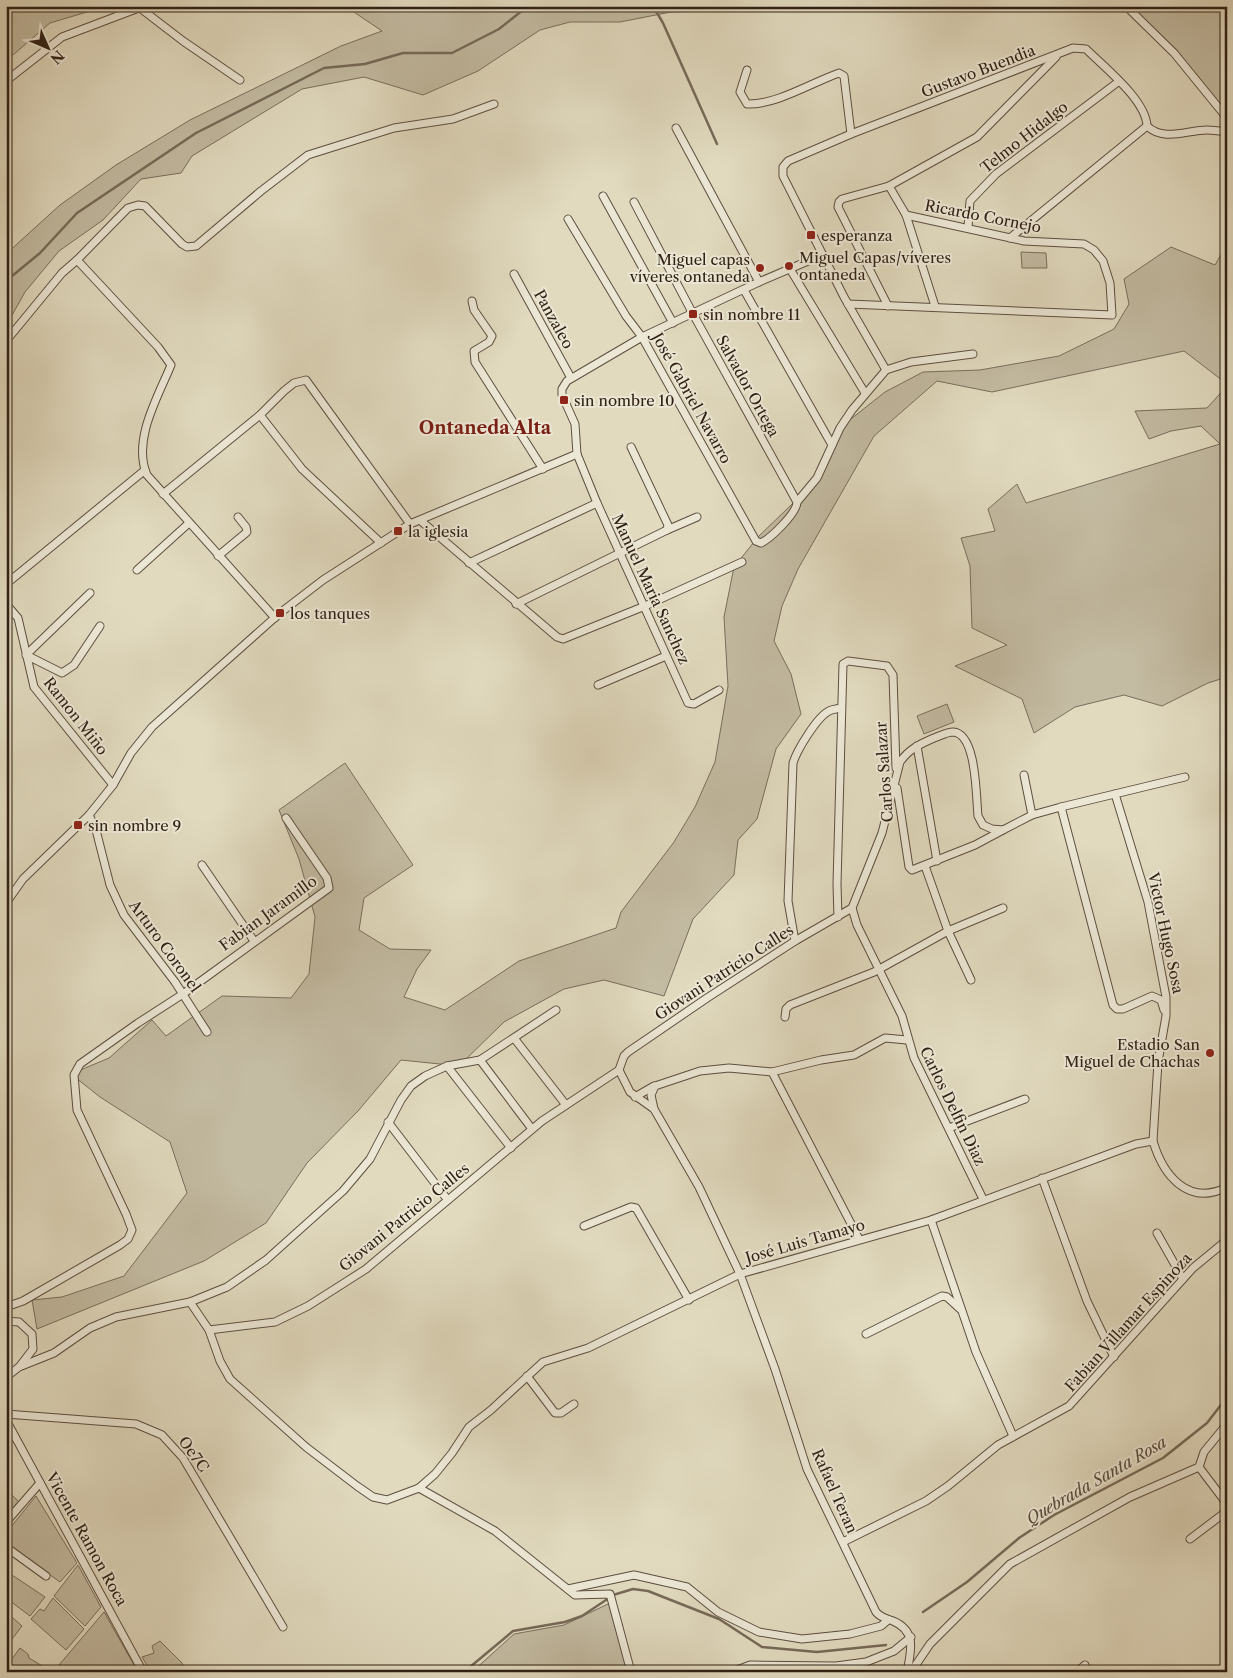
<svg xmlns="http://www.w3.org/2000/svg" width="1233" height="1678" viewBox="0 0 1233 1678" font-family="'Libre Caslon Text',serif">
	<style>
		.green { fill: #c3bba2; stroke: #7a6e5c }
		.lines { fill: none; stroke-linecap: round; stroke-linejoin: round }
		.stream { stroke: #766a58; stroke-width: 2.5 }
		.minor-casing { stroke: #5c4f40; stroke-width: 9 }
		.minor { stroke: #ece7d5; stroke-width: 7 }
		.poi-dot { fill: #8f2418; stroke: #ece7d5; stroke-width: 2 }
		.labels { text-anchor: middle; dominant-baseline: central; stroke-width: 4; stroke-linejoin: round; paint-order: stroke }
		.street-label { font-size: 15px; fill: #302115; stroke: #ece7d5 }
		.poi-label { font-size: 15px; fill: #302115; stroke: #ece7d5; text-anchor: start }
		.water-label { font-size: 16px; font-style: italic; fill: #594c3c; stroke: #ece7d5 }
		.quarter-label { font-size: 18px; font-weight: bold; fill: #7a1f14; stroke: #ece7d5 }
	</style>
	<rect width="100%" height="100%" fill="#e1dabf"/>
	<filter id="stains"><feTurbulence type="fractalNoise" baseFrequency=".004" numOctaves="4"/><feColorMatrix values="0 0 0 0 .2 0 0 0 0 .09 0 0 0 0 .02 0 0 0 .5 -.17"/></filter>
	<radialGradient id="worn" r=".72"><stop offset=".6" stop-color="#630" stop-opacity="0"/><stop offset="1" stop-color="#630" stop-opacity=".3"/></radialGradient>
	<!-- green -->
	<g class="green">
		<path d="M6 6H107L50 23 6 61Z"/>
		<path d="M345 6H757L745 10 671 12 620 22H570L540 30 478 71 423 95 364 77 302 89 192 156 181 173 141 179 103 220 59 251 25 292 6 326V254L60 205 116 165 190 120 341 46 382 31Z"/>
		<path d="M1132 6H1227V108L1215 103Z"/>
		<path d="M1227 244V384L1184 351 992 392 937 381 874 436 798 569 782 606 774 641 791 674 801 714 776 749 757 819 738 840 734 875 693 919 664 996 604 980 564 989 504 1022 459 1066 401 1060 358 1111 307 1163 266 1223 204 1261 37 1329 32 1300 62 1297 124 1276 187 1193 170 1142 100 1097 71 1074 109 1058 152 1020 166 1036 222 996 291 998 309 974 315 917 299 859 279 810 345 763 413 865 364 898 359 930 390 949 431 950 417 969 404 997 445 1010 519 961 616 928 621 912 674 842 695 807 715 762 728 686 724 617 734 567 758 537 818 479 842 426 885 392 923 372 980 370 1059 356 1114 329 1129 304 1124 279 1171 247 1215 265Z"/>
		<path d="M1021 252 1046 253 1047 268H1022Z"/>
		<path d="M1227 386V677L1208 683 1162 706 1124 695 1075 707 1034 733 1022 699 955 666 1007 645 972 628 970 566 961 538 995 531 988 509 1017 484 1026 503 1220 444 1201 426 1171 431 1149 439 1135 411 1207 408Z"/>
		<path d="M947 704 954 722 924 734 917 716Z"/>
		<path d="M6 1489 19 1502 6 1516Z"/>
		<path d="M36 1496 77 1563 60 1582 6 1544V1533Z"/>
		<path d="M78 1565 101 1607 85 1626 54 1596Z"/>
		<path d="M6 1571 45 1597 30 1616 6 1598Z"/>
		<path d="M53 1598 84 1629 66 1650 31 1619 40 1609 44 1611Z"/>
		<path d="M610 1603 628 1672H472L514 1634 564 1625Z"/>
		<path d="M6 1612 22 1626 6 1647Z"/>
		<path d="M104 1612 138 1672H66L59 1665Z"/>
		<path d="M160 1641 182 1663 185 1670 151 1672 142 1657 154 1653 152 1646Z"/>
		<path d="M20 1648 28 1654 29 1658 44 1667 41 1672H19L9 1663Z"/>
	</g>
	<g class="lines">
		<!-- stream -->
		<g class="stream">
			<path d="M653 6 663 23 717 144"/>
			<path d="M6 281 40 253 77 213 196 133 324 68 365 64 403 53H452L499 29 528 6"/>
			<path d="M613 1595 633 1589 648 1591 719 1619 762 1647 817 1652 886 1645"/>
			<path d="M923 1612 967 1582 1019 1538 1054 1515 1163 1458 1207 1423 1227 1397"/>
			<path d="M464 1672 513 1631 565 1622 582 1616 609 1598"/>
		</g>
		<defs>
			<g id="minor">
				<path d="M1126 6 1174 53 1227 118"/>
				<path d="M140 8 183 41 240 80"/>
				<path d="M747 70 740 92 747 104C776 105 811 83 839 73L844 76 851 134"/>
				<path d="M6 81 62 37 144 6"/>
				<path d="M1147 126C1164 142 1187 130 1207 130 1214 130 1220 131 1227 132"/>
				<path d="M676 128 759 282"/>
				<path d="M889 186 906 215 935 306"/>
				<path d="M603 196 673 323"/>
				<path d="M634 202 693 314 797 502"/>
				<path d="M568 219 626 316 642 337 756 541 761 543C771 538 797 513 797 502L817 478 840 428 852 410 886 370 911 362 973 354"/>
				<path d="M968 227 970 201 996 174 1118 82"/>
				<path d="M1010 238 1147 126"/>
				<path d="M77 260 128 208 138 205 145 206 182 244 187 247 196 246 261 191 308 155 394 128 453 119 494 104"/>
				<path d="M790 269 865 393"/>
				<path d="M514 274 571 378"/>
				<path d="M744 290 832 445"/>
				<path d="M472 301 474 310 492 336 489 342 474 351 475 362 543 469"/>
				<path d="M848 304 1112 315 1110 283 1103 261 1094 250 1084 244 1024 241 906 215"/>
				<path d="M888 306 838 207 839 202 842 199 889 186 977 137 1056 57"/>
				<path d="M6 341 62 273 77 260 158 347 171 365C158 397 132 440 147 475L275 618"/>
				<path d="M886 370 844 297 783 176V167L788 161 851 134 1073 48 1086 49C1104 67 1146 100 1147 126"/>
				<path d="M260 415 302 469 381 543"/>
				<path d="M577 454 597 503 688 703 694 704 719 690"/>
				<path d="M163 494 260 415 284 391 294 383 306 380 410 524"/>
				<path d="M421 521 557 637 563 639 645 606 742 562"/>
				<path d="M667 530 697 517"/>
				<path d="M218 556 247 532 246 527 238 517"/>
				<path d="M469 563 597 503"/>
				<path d="M137 570 189 523"/>
				<path d="M6 584 145 470"/>
				<path d="M90 593 26 655 62 673 74 665 100 626"/>
				<path d="M6 604 18 618 34 687 113 785"/>
				<path d="M516 604 667 530 668 525 631 447"/>
				<path d="M598 685 666 656"/>
				<path d="M917 746 937 861"/>
				<path d="M1024 775 1032 815"/>
				<path d="M897 788 909 867 912 870 975 845 1003 830"/>
				<path d="M1115 794 1148 902 1166 997V1016L1158 1062 1153 1141"/>
				<path d="M1061 807 1113 1005 1117 1009H1123L1152 996 1161 1000 1164 1010"/>
				<path d="M89 815 96 830 110 885 124 915 175 982 207 1032"/>
				<path d="M202 865 254 941"/>
				<path d="M925 866 948 931 971 980"/>
				<path d="M6 903 23 879 89 815 113 785 131 753 152 727 280 613 323 580 410 524 577 454 575 424 562 395V389L567 381 642 337 759 282 822 255"/>
				<path d="M852 908 857 925 902 1016 914 1058 983 1199"/>
				<path d="M838 917 837 884 843 664 848 661 887 666 893 675 896 768"/>
				<path d="M795 941 788 901 793 763C797 750 817 717 829 711 833 709 837 709 841 708"/>
				<path d="M785 1017 786 1009 790 1005 874 972 948 931 1003 908"/>
				<path d="M514 1038 566 1105"/>
				<path d="M480 1060 532 1129"/>
				<path d="M447 1066 511 1148"/>
				<path d="M619 1070 630 1092 654 1109 699 1187 740 1274 775 1369 807 1469 876 1612C881 1618 886 1618 893 1621 917 1631 911 1651 907 1672"/>
				<path d="M772 1072 859 1239"/>
				<path d="M635 1097 654 1086"/>
				<path d="M654 1109 651 1095 655 1086 700 1071 729 1068 772 1072 821 1060 854 1055 885 1038 907 1040"/>
				<path d="M388 1122 447 1199"/>
				<path d="M949 1128 1025 1099"/>
				<path d="M1042 1178 1087 1301 1114 1357"/>
				<path d="M931 1220 976 1352 1013 1436"/>
				<path d="M584 1226 631 1207 636 1208 689 1300"/>
				<path d="M1157 1233 1183 1279"/>
				<path d="M190 1302 209 1330 275 1322 308 1306 341 1285 366 1269 542 1121 619 1070 624 1056 628 1052 707 998 795 941 852 908 882 833 900 762C909 749 920 744 934 738 940 736 947 732 953 732 977 733 976 798 978 816L983 825 992 829 1003 830 1032 815 1061 807 1185 777"/>
				<path d="M6 1307 23 1301 120 1245 128 1239 132 1230 126 1214 77 1110 74 1075 80 1064 138 1023 183 994 329 888 327 878 286 818"/>
				<path d="M6 1321 19 1322 32 1334 33 1349 20 1366"/>
				<path d="M209 1330 220 1361 230 1379 306 1447 357 1486 373 1497 387 1500 419 1488 495 1531 575 1595 610 1594 631 1672"/>
				<path d="M866 1334 942 1296 947 1297 960 1309"/>
				<path d="M527 1376 555 1413H561L574 1404"/>
				<path d="M6 1377 19 1367 54 1353 90 1328 116 1317 190 1302 227 1287 266 1260 343 1191 370 1159 401 1100 411 1086 425 1076 447 1066 480 1060 556 1010"/>
				<path d="M6 1414 136 1424 162 1435 183 1458 283 1627"/>
				<path d="M6 1420 143 1672"/>
				<path d="M1199 1467 1227 1504"/>
				<path d="M419 1488 435 1474 452 1453 469 1427 491 1410 543 1362 588 1348 740 1274 931 1220 1136 1144 1153 1141C1163 1175 1188 1207 1227 1187"/>
				<path d="M6 1522 40 1483"/>
				<path d="M1190 1539 1227 1511"/>
				<path d="M843 1542 926 1501 948 1486 998 1445 1069 1406 1193 1268 1227 1240"/>
				<path d="M6 1547 46 1576"/>
				<path d="M568 1589 634 1575 687 1587 718 1612 759 1632 802 1639 850 1634 881 1626 888 1620"/>
				<path d="M732 1672 750 1665 836 1666 866 1662 894 1651 911 1637"/>
				<path d="M911 1672 930 1644 1010 1564 1130 1497 1199 1467 1204 1452 1227 1424"/>
				<path d="M1077 1672 1085 1665"/>
			</g>
		</defs>
		<!-- minor casing -->
		<use href="#minor" class="minor-casing"/>
		<!-- minor -->
		<use href="#minor" class="minor"/>
	</g>
	<!-- markers -->
	<g class="poi-dot">
		<rect x="806" y="230" width="10" height="10" rx="2.5"/>
		<circle cx="789" cy="266" r="5"/>
		<circle cx="760" cy="268" r="5"/>
		<rect x="688" y="309" width="10" height="10" rx="2.5"/>
		<rect x="559" y="395" width="10" height="10" rx="2.5"/>
		<rect x="393" y="526" width="10" height="10" rx="2.5"/>
		<rect x="275" y="608" width="10" height="10" rx="2.5"/>
		<rect x="73" y="820" width="10" height="10" rx="2.5"/>
		<circle cx="1210" cy="1053" r="5"/>
	</g>
	<g class="labels">
		<!-- street labels -->
		<g class="street-label">
			<text transform="translate(978 71) rotate(-21)">Gustavo Buendia</text>
			<text transform="translate(1024 137) rotate(-38)">Telmo Hidalgo</text>
			<text transform="translate(983 216) rotate(11)">Ricardo Cornejo</text>
			<text transform="translate(554 319) rotate(61)">Panzaleo</text>
			<text transform="translate(748 386) rotate(61)">Salvador Ortega</text>
			<text transform="translate(692 398) rotate(61)">José Gabriel Navarro</text>
			<text transform="translate(651 589) rotate(65)">Manuel Maria Sanchez</text>
			<text transform="translate(76 716) rotate(52)">Ramon Miño</text>
			<text transform="translate(884 772) rotate(-94)">Carlos Salazar</text>
			<text transform="translate(268 913) rotate(-36)">Fabian Jaramillo</text>
			<text transform="translate(1166 933) rotate(78)">Victor Hugo Sosa</text>
			<text transform="translate(165 946) rotate(54)">Arturo Coronel</text>
			<text transform="translate(724 972) rotate(-33)">Giovani Patricio Calles</text>
			<text transform="translate(953 1106) rotate(64)">Carlos Delfin Diaz</text>
			<text transform="translate(404 1217) rotate(-39)">Giovani Patricio Calles</text>
			<text transform="translate(805 1241) rotate(-16)">José Luis Tamayo</text>
			<text transform="translate(1128 1322) rotate(-48)">Fabian Villamar Espinoza</text>
			<text transform="translate(194 1454) rotate(54)">Oe7C</text>
			<text transform="translate(835 1491) rotate(66)">Rafael Teran</text>
			<text transform="translate(87 1539) rotate(61)">Vicente Ramon Roca</text>
		</g>
		<!-- poi labels -->
		<g class="poi-label">
			<text x="821" y="235">esperanza</text>
			<text x="799" y="257">Miguel Capas/víveres<tspan x="799" dy="17">ontaneda</tspan></text>
			<text x="750" y="259" text-anchor="end">Miguel capas<tspan x="750" dy="17">víveres ontaneda</tspan></text>
			<text x="703" y="314">sin nombre 11</text>
			<text x="574" y="400">sin nombre 10</text>
			<text x="408" y="531">la iglesia</text>
			<text x="290" y="613">los tanques</text>
			<text x="88" y="825">sin nombre 9</text>
			<text x="1200" y="1044" text-anchor="end">Estadio San<tspan x="1200" dy="17">Miguel de Chachas</tspan></text>
		</g>
		<!-- water labels -->
		<g class="water-label">
			<text transform="translate(1096 1480) rotate(-30)">Quebrada Santa Rosa</text>
		</g>
		<!-- quarter labels -->
		<g class="quarter-label">
			<text x="485" y="428">Ontaneda Alta</text>
		</g>
	</g>
	<!-- margin -->
	<rect width="1233" height="1678" fill="none" stroke="#e1dabf" stroke-width="25"/>
	<rect x="8" y="8" width="1218" height="1663" fill="none" stroke="#302115" stroke-width="2.5"/>
	<rect x="12" y="12" width="1208" height="1653" fill="none" stroke="#302115"/>
	<!-- north arrow -->
	<g transform="translate(48 48) rotate(135)" stroke="#ece7d5" stroke-width="4" paint-order="stroke">
	<path d="M0-4L9 19L0 12L-9 19Z" fill="#302115"/>
	<text y="-8" font-size="14" font-weight="bold" text-anchor="middle" fill="#302115">N</text>
	</g>
	<rect width="100%" height="100%" filter="url(#stains)"/>
	<rect width="100%" height="100%" fill="url(#worn)"/>
</svg>
